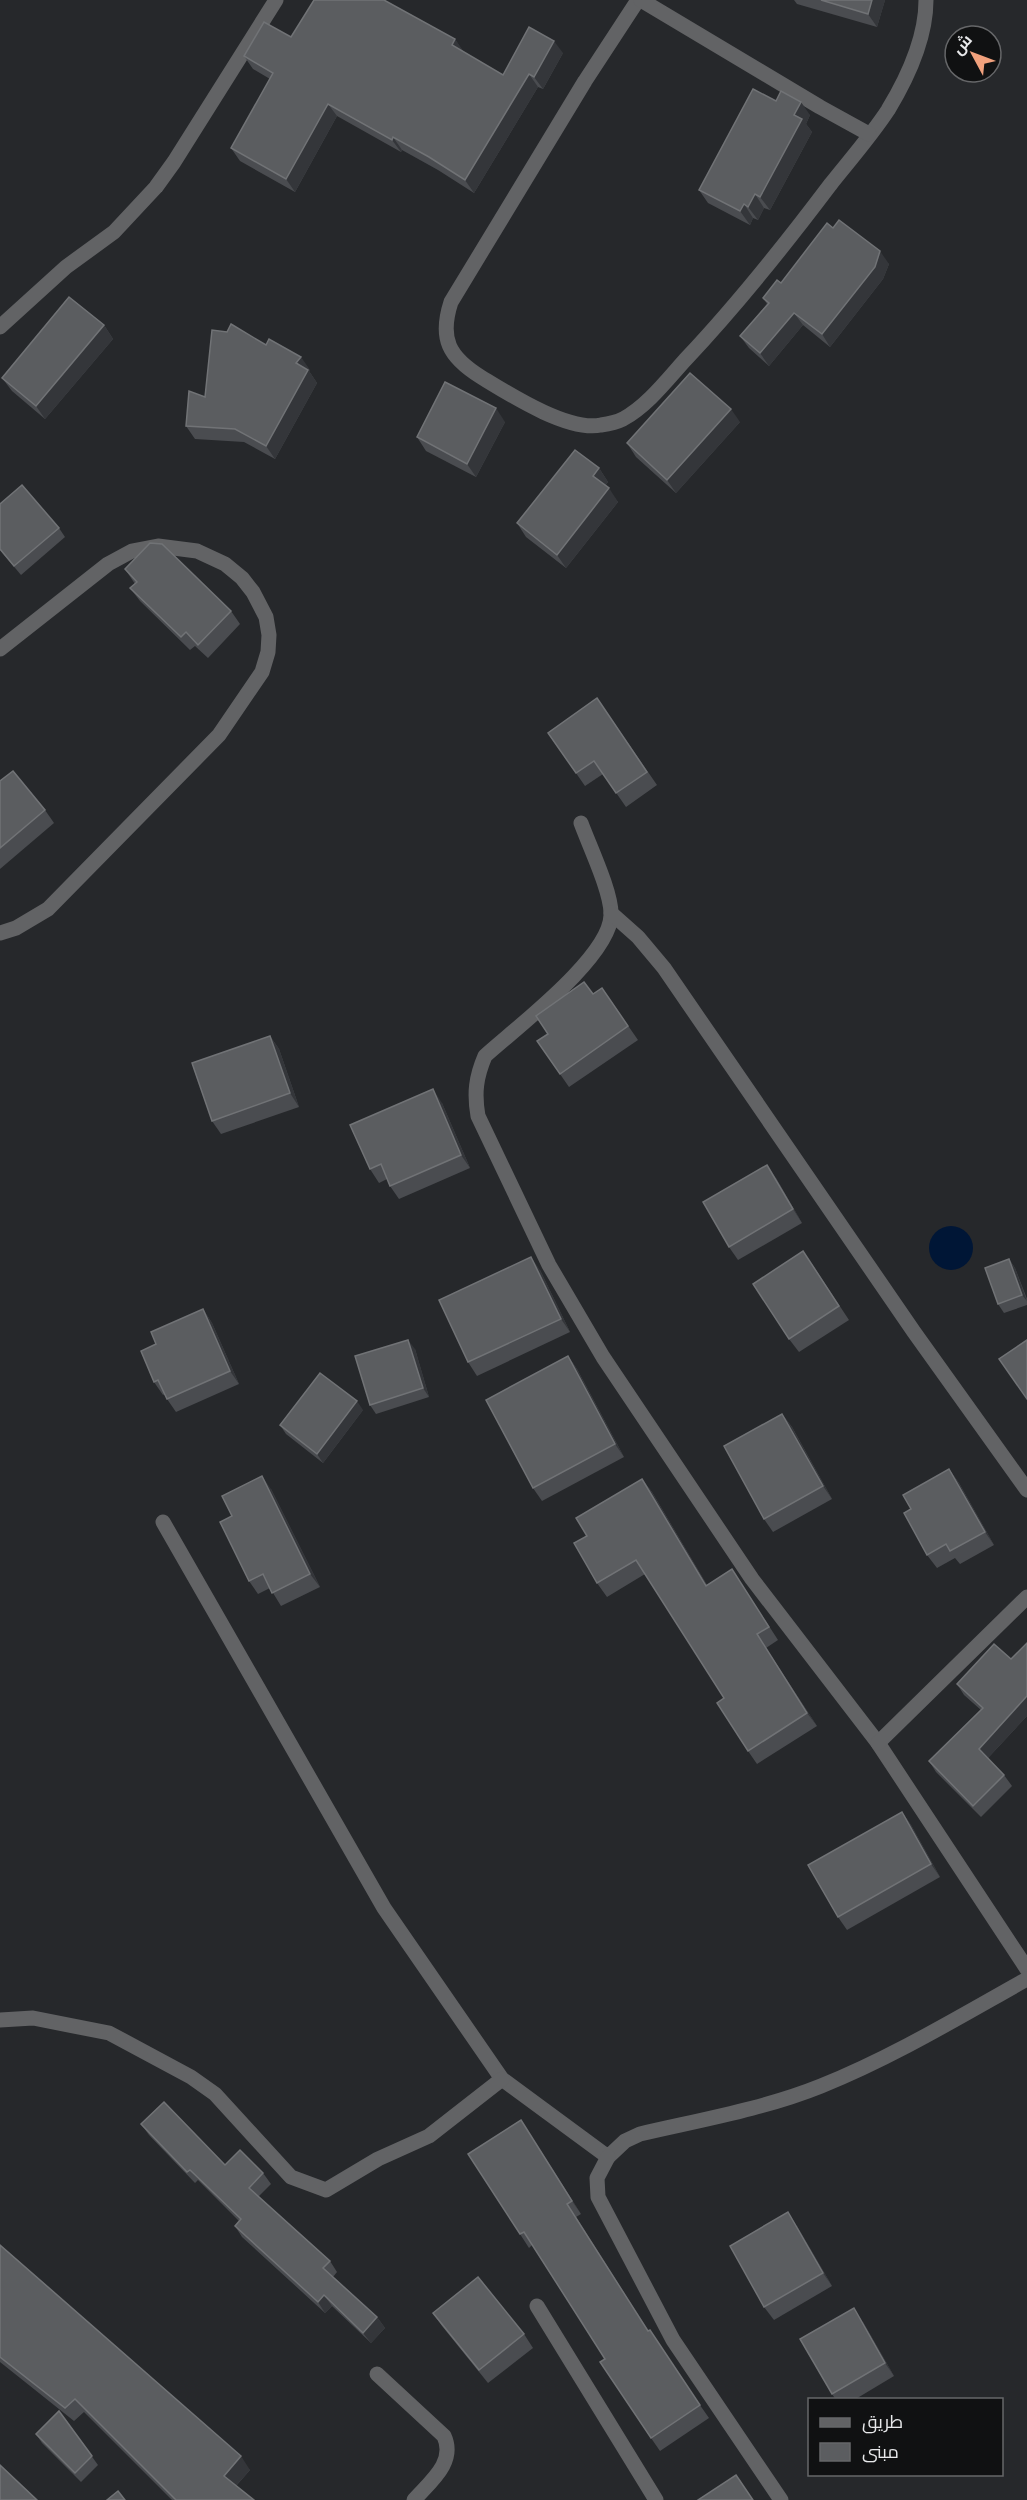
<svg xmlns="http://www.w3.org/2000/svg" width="1027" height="2500" viewBox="0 0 1027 2500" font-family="'Golos Text',Cairo,sans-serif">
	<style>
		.water { fill: #001636 }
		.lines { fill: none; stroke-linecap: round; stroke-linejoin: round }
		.minor { stroke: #626365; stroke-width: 15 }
		.wall { fill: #4a4c50 }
		.shaded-wall { fill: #34363a }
		.building { fill: #5b5d60; stroke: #717376; stroke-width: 1.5 }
	</style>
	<rect width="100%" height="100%" fill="#26282b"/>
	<!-- water -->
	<circle class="water" cx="951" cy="1248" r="22"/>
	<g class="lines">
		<!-- minor -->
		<g class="minor">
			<path d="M638 0 585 81 451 302C439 339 449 357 481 377 509 394 568 432 601 425 608 424 617 422 623 419 647 406 667 380 685 360 737 305 784 246 830 185 849 161 871 136 888 110 908 77 926 39 926 0"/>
			<path d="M641 0 820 107 869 134"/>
			<path d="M0 327 66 267 114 232 156 187 174 162 276 0"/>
			<path d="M0 649 108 564 132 551 158 546 197 551 225 564 242 578 253 592 266 617 269 635 268 652 262 672 219 735 48 909 16 928 0 933"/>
			<path d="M581 823C589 845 612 893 611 915 610 957 517 1027 485 1056 476 1077 474 1093 478 1116L549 1265 603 1357 752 1579 878 1743 1027 1969"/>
			<path d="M611 913 638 937 664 968 914 1332 1027 1490"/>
			<path d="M163 1522 384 1908 502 2079 608 2157 625 2141 640 2134C700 2120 764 2109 821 2086 893 2057 959 2017 1027 1979"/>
			<path d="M878 1743 1027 1597"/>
			<path d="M0 2020 33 2018 109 2033 191 2077 215 2094 291 2177 326 2190 378 2159 429 2136 502 2079"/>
			<path d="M608 2157 597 2178 598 2197 673 2340 781 2500"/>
			<path d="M537 2306 656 2500"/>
			<path d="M377 2374 444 2436C456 2462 431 2481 414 2500"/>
		</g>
	</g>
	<!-- wall -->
	<g class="wall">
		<path d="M794 0H885L877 27 797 4Z"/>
		<path d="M291 37 455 39 463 52 503 75 563 53 543 89 538 87 474 193 438 170 402 150 401 152 337 116 295 192 240 161 231 148 270 79 253 69 244 56Z"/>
		<path d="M776 101 810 115 806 124 812 132 770 210 764 208 758 220 753 218 750 225 708 203 699 190Z"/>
		<path d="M833 228 889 264 883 279 830 347 803 325 769 366 749 348 740 336 767 304 763 298 781 283Z"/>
		<path d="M104 325 113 339 45 419 12 391 2 378Z"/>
		<path d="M310 370 309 371 317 383 275 459 244 442 195 439 186 426 205 397Z"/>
		<path d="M505 422 476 477 426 451 417 437Z"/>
		<path d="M740 422 676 493 636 457 627 443Z"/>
		<path d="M599 468 608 482 605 486 618 502 566 568 526 537 517 523Z"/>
		<path d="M0 504 59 528 65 537 21 575 0 550Z"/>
		<path d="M125 569 231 611 240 624 208 658 195 646 190 650 140 601 130 588 135 584Z"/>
		<path d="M597 698 657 785 626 807 603 774 585 786 548 733Z"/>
		<path d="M0 781 45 810 54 823 0 869Z"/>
		<path d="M602 988 638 1040 569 1087 537 1041 548 1034 593 994Z"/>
		<path d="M270 1036 279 1049 299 1107 221 1134 212 1121Z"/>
		<path d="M442 1103 470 1168 399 1199 390 1186 387 1179 379 1183 370 1169Z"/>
		<path d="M776 1178 802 1223 738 1260 729 1247Z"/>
		<path d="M1009 1259 1015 1268 1027 1299V1305L1004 1313 998 1304Z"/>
		<path d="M812 1264 849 1320 799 1352 789 1339Z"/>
		<path d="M540 1270 570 1332 477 1376 468 1362Z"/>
		<path d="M203 1309 212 1323 239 1384 176 1412 167 1399 165 1394 163 1395 154 1382 156 1344Z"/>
		<path d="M415 1349 429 1397 376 1414 370 1405Z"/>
		<path d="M568 1356 577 1369 624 1457 542 1501 533 1488Z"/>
		<path d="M363 1410 323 1463 286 1434 280 1425Z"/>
		<path d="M782 1414 792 1427 832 1499 773 1532 764 1519Z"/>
		<path d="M949 1469 959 1483 994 1545 960 1564 955 1558 937 1568 927 1555 911 1509Z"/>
		<path d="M642 1479 652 1492 707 1585 732 1569 778 1640 766 1648 817 1726 757 1764 748 1751 724 1698 645 1574 607 1597 597 1583 587 1536Z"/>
		<path d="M271 1489 320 1587 281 1606 270 1588 258 1594 249 1581 232 1516Z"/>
		<path d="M1027 1643V1716L988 1758 1004 1775 1012 1786 981 1817 936 1772 929 1761 981 1710 964 1695 957 1684 1011 1659Z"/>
		<path d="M902 1812 911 1825 940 1877 847 1930 838 1917Z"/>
		<path d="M521 2120 581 2214 576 2217 648 2331 709 2418 660 2451 651 2438 605 2359 532 2245 529 2248 520 2234Z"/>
		<path d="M141 2124 225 2165 263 2173 271 2184 258 2197 330 2261 337 2272 333 2277 377 2317 385 2328 371 2343 332 2306 325 2313 242 2237 235 2226 239 2221 198 2180 195 2183 149 2135Z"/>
		<path d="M797 2226 832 2286 774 2320 764 2307Z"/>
		<path d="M0 2245 250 2470 236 2486 254 2500H172L84 2412 74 2421 0 2362Z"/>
		<path d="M433 2313 524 2334 533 2348 488 2383 442 2326Z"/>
		<path d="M863 2322 894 2376 854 2400H836L832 2394Z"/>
		<path d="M59 2411 98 2465 81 2482 42 2443 36 2434Z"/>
	</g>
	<!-- shaded-wall -->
	<g class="shaded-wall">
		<path d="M872 0H885L877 27 868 14Z"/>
		<path d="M455 39 464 52 452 45Z"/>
		<path d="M554 41 563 53 543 89 534 77Z"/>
		<path d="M529 74 538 87 474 193 465 180Z"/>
		<path d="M801 102 810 115 806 124 812 132 770 210 760 197 794 115Z"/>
		<path d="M328 104 337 116 295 192 286 179Z"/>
		<path d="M393 137 402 150 401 152 392 140Z"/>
		<path d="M755 194 764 208 758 220 748 207Z"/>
		<path d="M744 204 753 218 750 225 740 211Z"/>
		<path d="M880 251 889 264 883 279 830 347 822 334Z"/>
		<path d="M794 313 803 325 769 366 760 353Z"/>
		<path d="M104 325 113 339 45 419 36 406Z"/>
		<path d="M301 357 310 370 309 371 317 383 275 459 266 446 296 363Z"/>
		<path d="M496 408 505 422 476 477 467 464Z"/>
		<path d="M731 409 740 422 676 493 667 480Z"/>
		<path d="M599 468 608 482 602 489 593 476Z"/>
		<path d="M609 488 618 502 566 568 557 555Z"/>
		<path d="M270 1036 279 1049 299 1107 290 1093Z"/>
		<path d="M433 1089 442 1103 470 1168 461 1155Z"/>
		<path d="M767 1165 776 1178 802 1223 793 1209Z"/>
		<path d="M531 1257 540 1270 570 1332 561 1319Z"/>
		<path d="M1009 1259 1015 1268 1027 1301 1022 1295Z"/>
		<path d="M203 1309 212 1323 239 1384 230 1371Z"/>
		<path d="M408 1340 415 1349 429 1397 423 1388Z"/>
		<path d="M568 1356 577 1369 624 1457 615 1444Z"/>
		<path d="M357 1401 363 1410 323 1463 317 1454Z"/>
		<path d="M782 1414 792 1427 832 1499 823 1486Z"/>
		<path d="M949 1469 959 1483 994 1545 985 1532Z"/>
		<path d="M262 1476 271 1489 320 1587 310 1574Z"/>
		<path d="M642 1479 652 1492 715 1599 706 1586Z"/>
		<path d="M757 1634 766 1648 817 1726 807 1713Z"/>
		<path d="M1027 1696V1716L986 1760 979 1749Z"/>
		<path d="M902 1812 911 1825 940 1877 931 1864Z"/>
		<path d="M521 2120 530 2134 581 2214 572 2201Z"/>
		<path d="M567 2204 576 2217 657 2344 648 2331Z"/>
		<path d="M788 2212 797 2226 832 2286 823 2273Z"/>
		<path d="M324 2295 332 2306 325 2313 318 2302Z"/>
		<path d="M854 2308 863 2322 894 2376 885 2363Z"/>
		<path d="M377 2317 385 2328 371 2343 363 2333Z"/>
		<path d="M241 2456 250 2470 233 2489 224 2476Z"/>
	</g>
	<!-- building -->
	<g class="building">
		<path d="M314 0H384L455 39 452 45 503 75 529 27 554 41 534 77 529 74 465 180 429 157 393 137 392 140 328 104 286 179 231 148 273 73 244 56 264 22 291 37Z"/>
		<path d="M821 0H872L868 14Z"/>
		<path d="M753 89 776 101 781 91 801 102 794 115 802 119 760 197 755 194 748 207 744 204 740 211 699 190Z"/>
		<path d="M839 220 880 251 875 267 822 334 794 313 760 353 740 336 769 303 763 298 777 280 781 283 827 223 833 228Z"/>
		<path d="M69 297 104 325 36 406 2 378Z"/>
		<path d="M231 324 266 345 269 339 301 357 296 363 308 370 266 446 235 429 186 426 189 391 205 397 212 330 227 332Z"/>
		<path d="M690 373 731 409 667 480 627 443Z"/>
		<path d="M445 382 496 408 467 464 417 437Z"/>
		<path d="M575 450 599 468 593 476 609 488 557 555 517 523Z"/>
		<path d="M22 485 59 528 14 566 0 549V504Z"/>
		<path d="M150 543 162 544 231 611 198 645 186 632 181 637 130 588 137 582 125 569Z"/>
		<path d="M597 698 647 772 616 793 594 761 576 773 548 733Z"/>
		<path d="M13 771 45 810 0 848V781Z"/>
		<path d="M584 982 593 994 602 988 628 1026 560 1074 537 1041 548 1034 536 1016Z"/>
		<path d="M270 1036 290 1093 212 1121 192 1063Z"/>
		<path d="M433 1089 461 1155 390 1186 381 1164 370 1169 350 1125Z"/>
		<path d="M767 1165 793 1209 729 1247 703 1202Z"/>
		<path d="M803 1251 839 1306 789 1339 753 1284Z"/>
		<path d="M531 1257 561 1319 468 1362 439 1300Z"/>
		<path d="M1009 1259 1022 1295 998 1304 985 1268Z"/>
		<path d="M203 1309 230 1371 167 1399 158 1380 154 1382 141 1351 156 1344 151 1332Z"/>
		<path d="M408 1340 423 1388 370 1405 355 1356Z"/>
		<path d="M1027 1340V1399L999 1359Z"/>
		<path d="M568 1356 615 1444 533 1488 486 1400Z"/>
		<path d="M320 1373 357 1401 317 1454 280 1425Z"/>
		<path d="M782 1414 823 1486 764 1519 724 1446Z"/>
		<path d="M949 1469 985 1532 950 1551 946 1544 927 1555 904 1513 911 1509 903 1495Z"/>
		<path d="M262 1476 310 1574 272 1593 263 1574 249 1581 220 1522 232 1516 222 1496Z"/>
		<path d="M642 1479 706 1586 732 1569 769 1627 757 1634 807 1713 748 1751 717 1703 724 1698 636 1560 597 1583 574 1543 587 1536 576 1518Z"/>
		<path d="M1027 1643V1696L979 1749 1004 1775 973 1806 929 1761 983 1708 957 1684 994 1644 1011 1659Z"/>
		<path d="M902 1812 931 1864 838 1917 808 1865Z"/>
		<path d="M164 2102 225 2165 240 2150 263 2173 249 2188 330 2261 323 2268 377 2317 363 2333 324 2295 318 2302 235 2226 241 2219 190 2170 187 2172 141 2124Z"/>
		<path d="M521 2120 572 2201 567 2204 648 2331 650 2330 700 2405 651 2438 600 2362 605 2359 524 2232 520 2234 468 2154Z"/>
		<path d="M788 2212 823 2273 764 2307 730 2246Z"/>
		<path d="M0 2245 241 2456 224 2476 254 2500H176L75 2399 65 2408 0 2357Z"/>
		<path d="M478 2277 524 2334 479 2370 433 2313Z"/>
		<path d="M854 2308 885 2363 832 2394 800 2339Z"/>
		<path d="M59 2411 92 2456 75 2473 36 2434Z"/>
		<path d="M0 2465 37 2500H0Z"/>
		<path d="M736 2475 753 2500H698Z"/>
		<path d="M118 2491 125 2500H107Z"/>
	</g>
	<!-- legend -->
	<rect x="808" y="2398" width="195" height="78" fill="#101112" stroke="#666769" stroke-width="1.5"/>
	<rect x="820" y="2418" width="30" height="9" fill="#626365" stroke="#666769" stroke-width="1.5"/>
	<text x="862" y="2428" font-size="18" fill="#e8e9eb">طريق</text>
	<rect x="820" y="2443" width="30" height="18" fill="#5b5d60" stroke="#666769" stroke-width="1.5"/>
	<text x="862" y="2458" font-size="18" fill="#e8e9eb">مبنى</text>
	<!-- north arrow -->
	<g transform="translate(973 54) rotate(311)"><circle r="28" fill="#101112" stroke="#666769" stroke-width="1.5"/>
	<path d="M0-4.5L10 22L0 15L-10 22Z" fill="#f1a17d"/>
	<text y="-9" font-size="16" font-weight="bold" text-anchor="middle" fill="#e8e9eb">ش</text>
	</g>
</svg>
